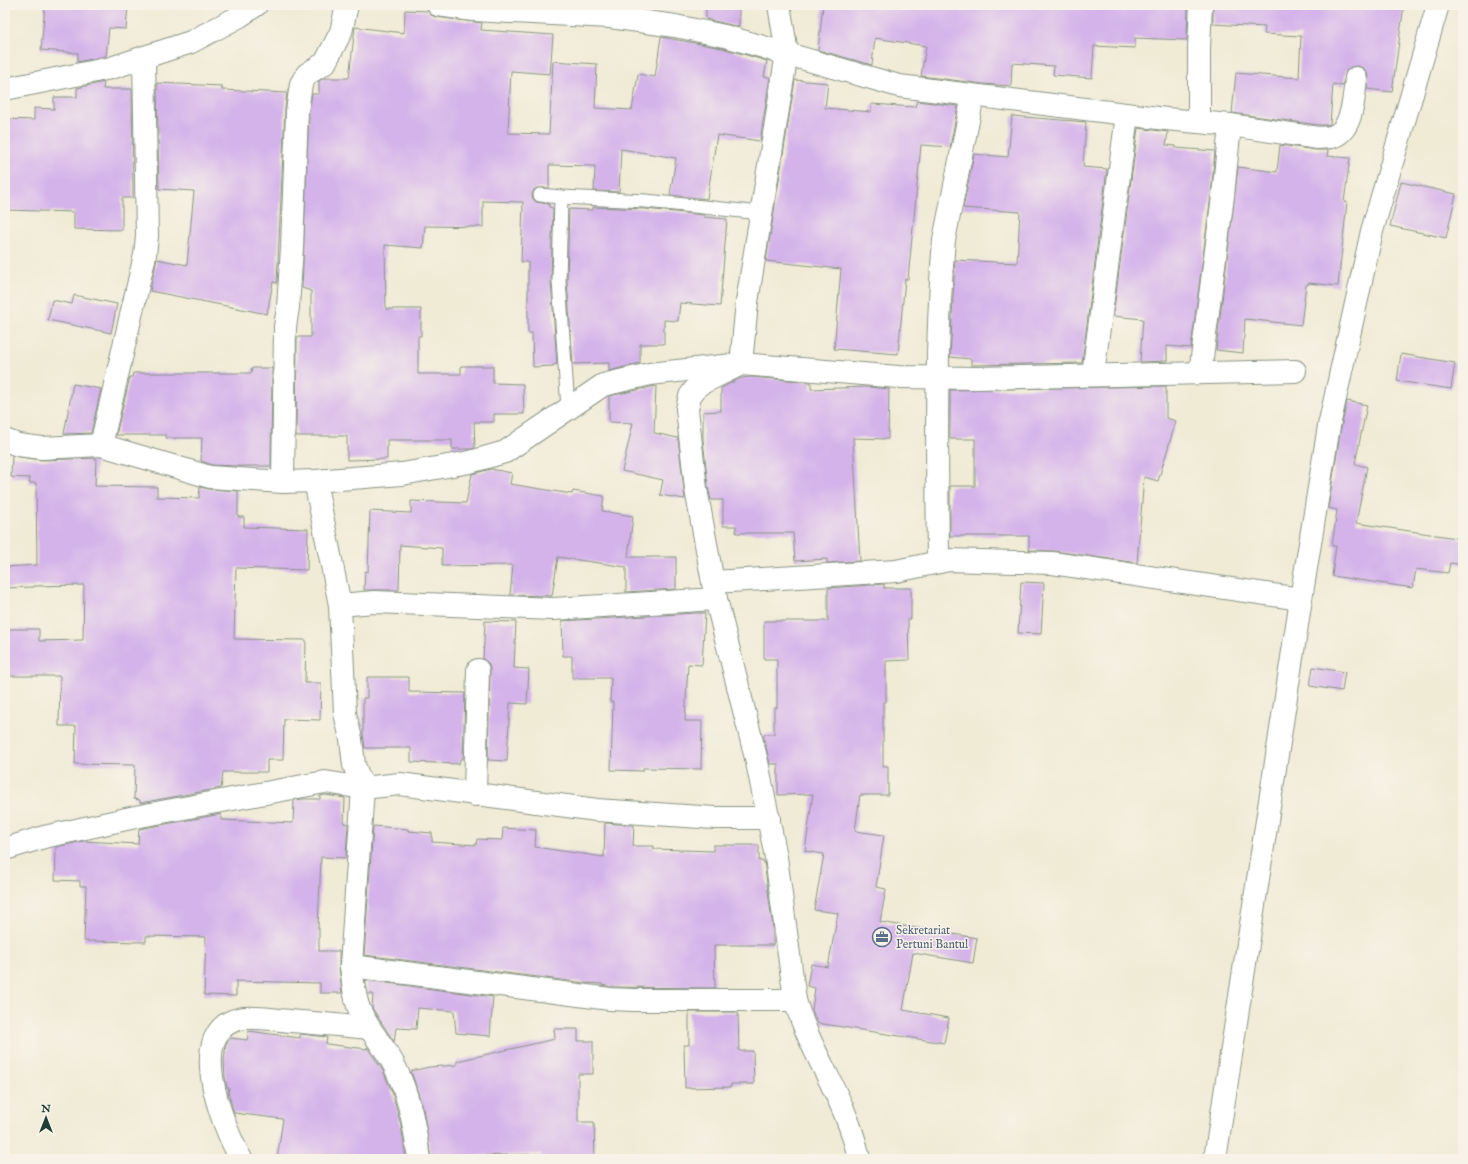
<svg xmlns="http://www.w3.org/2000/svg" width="1468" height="1164" viewBox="0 0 1468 1164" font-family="'IM FELL English',serif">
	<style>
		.building { fill: #d4b2ea }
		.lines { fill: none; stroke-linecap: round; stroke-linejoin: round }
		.lane-casing { stroke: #889484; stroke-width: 15 }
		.street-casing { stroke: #889484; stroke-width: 24 }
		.lane { stroke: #fff; stroke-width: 13 }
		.street { stroke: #fff; stroke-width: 22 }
		.labels { text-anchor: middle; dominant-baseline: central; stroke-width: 3; stroke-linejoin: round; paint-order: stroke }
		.service-label { font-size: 12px; fill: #4e5e75; stroke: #f7f3e8; text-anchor: start }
	</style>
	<rect width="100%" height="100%" fill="#f7f3e8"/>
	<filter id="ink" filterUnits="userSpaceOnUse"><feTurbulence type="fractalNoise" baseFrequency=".025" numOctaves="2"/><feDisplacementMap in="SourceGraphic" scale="8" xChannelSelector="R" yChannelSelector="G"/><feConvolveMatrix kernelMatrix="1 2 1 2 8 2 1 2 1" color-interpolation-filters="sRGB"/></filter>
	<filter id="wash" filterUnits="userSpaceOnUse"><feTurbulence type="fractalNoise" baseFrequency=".012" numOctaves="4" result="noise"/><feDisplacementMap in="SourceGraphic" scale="16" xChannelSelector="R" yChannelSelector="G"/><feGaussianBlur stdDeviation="0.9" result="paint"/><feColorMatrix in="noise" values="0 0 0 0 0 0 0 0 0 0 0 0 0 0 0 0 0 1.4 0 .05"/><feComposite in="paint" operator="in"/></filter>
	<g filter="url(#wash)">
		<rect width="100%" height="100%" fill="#f0ebd5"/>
		<g id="blocks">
			<!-- building -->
			<g class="building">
				<path d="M45 5H128L126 29 109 28 106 56 77 62 78 53 41 50Z"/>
				<path d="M706 5H739V27L706 19Z"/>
				<path d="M823 5H1003L1038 8V5L1058 7V5H1188L1187 40 1135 38V48L1094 46 1092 78 1053 75 1054 66 1012 63 1011 86 983 84 921 76 926 46 875 38 872 65 818 50Z"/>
				<path d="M1213 5H1404L1392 92 1367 89 1368 79 1367 73 1363 68 1357 66 1351 67 1346 71 1343 86 1333 84 1330 124 1327 125H1318L1232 113 1236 73 1299 78 1301 36 1264 34 1265 27 1213 24Z"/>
				<path d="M405 10 428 11 431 15 436 17 482 23 481 30 553 35 550 74 511 71 508 133 549 134 553 61 597 64 595 108 632 110 638 74 655 77 661 37 722 48 767 61 764 77H770L760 141 717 135 707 199 670 195 676 158 621 149 619 192 594 191 595 166 549 165V188H537L534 190 532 195 533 199 536 202 549 204V207L553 208 551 281 557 364 553 365V366L533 367 532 333H528V262H521L523 202 483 201V227L425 226 423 248 385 245 386 309H421V336H418V374H461V366H493V383L523 384 524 414H494V422H474L475 448 472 449H452V440H387V459L347 460V436H296L297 337H311V291L302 288 309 112 312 94H319V81L324 78H349L355 27 404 33Z"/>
				<path d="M795 80 828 83 825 108 871 112V104L915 107 917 101 958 106 950 147 921 145 908 279H905L898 354 834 349 841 269 766 261Z"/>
				<path d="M104 82 103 89H132L133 198H122V230L74 229V212L5 210V119L34 120V108L54 109V97H77V88Z"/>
				<path d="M157 83 222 86V90L287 93 285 110 277 283 273 282 267 314 150 291 157 259 187 265 194 191 159 189Z"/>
				<path d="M1012 116 1086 122 1083 167 1107 169 1082 363 971 365V359L950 357 955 260 1017 263 1020 212 963 208 974 154 1008 157Z"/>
				<path d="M1138 128 1168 132 1166 145 1176 146V148L1215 151 1211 195 1191 348 1167 346V361L1140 362 1143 319 1113 316Z"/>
				<path d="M1280 145 1316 150H1328L1327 156 1350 158 1344 202H1347L1338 286 1308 283V285H1306L1301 325 1245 319 1243 353 1216 350 1238 167 1277 172Z"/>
				<path d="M1401 182 1456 194 1446 238 1390 226Z"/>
				<path d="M593 207 645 209 704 215V217L727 219 720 306 680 303 678 321 664 320V344H640V363L609 371V363L573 364 567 281 569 209 593 210Z"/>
				<path d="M74 295 117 304 111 333 48 320 52 300 72 304Z"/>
				<path d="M1401 354 1455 363 1451 389 1397 381Z"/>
				<path d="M252 368H272L271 466H239L212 465 201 461 202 438H166V435H116L130 377H132L133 373H251Z"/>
				<path d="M751 377 811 382V389L868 387 889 389 888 439 853 438 860 561 827 563V559L795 561 793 533H736V526H723V500H711L708 487 703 439V412L721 411V388L741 378Z"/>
				<path d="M73 384 101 389 91 433 64 434Z"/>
				<path d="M656 386 654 433 678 438 685 499 660 495 663 480 622 471 633 423 609 422V396Z"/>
				<path d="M1166 386V418L1176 421 1158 481 1144 477 1137 563 1054 551 1029 550V536H950V486H975V439H950V390Z"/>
				<path d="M1347 401 1367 405 1355 464 1367 467 1356 523 1463 539V565L1450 563 1448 573 1416 569 1413 588 1332 576 1336 546H1332L1337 510 1328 508 1341 428Z"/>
				<path d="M12 456 42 460 96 458 95 486 157 487V497L199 498 200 487 209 489 238 491V517H244V527L308 529 307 570 236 568 234 639 306 640 305 683H321L320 720 284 719 283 760H267V772H223L221 788 140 803V800L134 799 135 765 75 764 76 726H59L60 676H5V629H39V641L83 640 84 585 34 586V587L6 588 5 567 37 565 36 483H29L30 478 11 477Z"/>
				<path d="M491 469 512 473 510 484 572 494 573 491 604 496 602 511 633 516 628 557H676V589L626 592V567L558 557 552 596 510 595 513 565 442 566V548L400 545 399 590H364L365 571 368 572 370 511 411 513V501L466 503 472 474Z"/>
				<path d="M1021 582 1044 583 1041 634 1018 633Z"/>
				<path d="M884 584V588H911V619H908L909 660 886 661V702H883V766H888V795H860L855 831 884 835 876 887 886 889 880 922 977 938 973 963 913 953 903 1010 949 1018 944 1043 817 1023 812 1010 815 988 807 986 811 964 828 967 838 913 814 910 824 854 805 851 813 794 778 795V764H770L764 739V734H774V708H777V659H764V621H828V588Z"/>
				<path d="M696 613H705L702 665 688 664 685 721H702L701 769 643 768V771L611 770 613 702H610L611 678H572V656H563L562 621Z"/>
				<path d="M485 621 516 622 514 668 529 669 527 704 510 703 507 761 488 760 490 670 489 664 483 659Z"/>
				<path d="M1313 667 1345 672 1342 691 1310 686Z"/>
				<path d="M367 677H409V692L465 693 463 759H460L459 764 411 762V748H365L363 734V698H367Z"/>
				<path d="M325 795 345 798 344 823 348 824 346 858 321 857 318 928H319V951H339V967L342 993H320V983L236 981V996L204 995 206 937 146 936V942L84 941 86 886H80V881L55 880 56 847 83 841 138 844 139 829 221 814V820L293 823 294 800 303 799H320V796Z"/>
				<path d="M605 823 634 825 633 846H654V849L713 851V845H759V861H764L773 928V945H714L715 988 611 987 602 985V984L585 983 364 955 373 826 408 829V831L432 833V842L476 845 477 839 502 840 503 828 536 830 535 847 604 857Z"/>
				<path d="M365 980 493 997 490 1036 456 1033 454 1011 418 1008 416 1029 396 1028 394 1042 372 1008 373 994H368Z"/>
				<path d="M689 1012H738L739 1051H753L754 1084H731V1087L685 1088 684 1045H689Z"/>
				<path d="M554 1029H578V1041H593V1074H578V1122H594L595 1159H541V1154L477 1156V1159H431L423 1108 411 1071 429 1067 457 1065V1061L555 1039Z"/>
				<path d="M249 1031 300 1038V1034L327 1037 326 1044 367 1049V1047L383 1071 392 1092 401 1125 406 1159H277L283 1119 234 1113 228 1092 229 1088H227L225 1077 224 1061 226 1044 231 1038 247 1040Z"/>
			</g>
		</g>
	</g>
	<g filter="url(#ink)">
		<use href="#blocks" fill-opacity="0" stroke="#889484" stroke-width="1"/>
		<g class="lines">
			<defs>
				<g id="lane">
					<path d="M540 195 561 197"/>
					<path d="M568 408 559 281 561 197 646 201 761 213"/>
				</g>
				<g id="street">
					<path d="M438 5 473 10 610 17 675 26 725 36 899 86 1166 119 1230 125 1318 138C1322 137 1327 138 1331 137 1353 132 1354 96 1356 78"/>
					<path d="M779 5 787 53 747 302 741 364 698 385 690 396 687 409 696 489 716 599 757 762 776 857 795 1000C811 1055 848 1102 859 1159"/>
					<path d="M5 89 111 68 191 42 240 16 256 5"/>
					<path d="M1199 122V48L1201 5"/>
					<path d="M1200 373 1223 196 1230 125"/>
					<path d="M1093 374 1127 115"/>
					<path d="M5 440 18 445 42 448 101 445 210 477 283 482 315 481 402 474 470 462 505 452 603 385 650 374 741 364 898 377 977 378 1295 371"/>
					<path d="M101 445 145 255 147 236 144 57"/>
					<path d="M315 481 340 605"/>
					<path d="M283 482 285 327 288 307 292 248 297 111 301 84 307 74 325 63 341 32 347 5"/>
					<path d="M938 562C937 455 935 347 944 240L973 96"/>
					<path d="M713 582 896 571 949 560 1052 563 1301 599"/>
					<path d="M475 795 478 670"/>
					<path d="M5 849 44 837 140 816 325 782 363 788 400 784 597 810 715 818H769"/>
					<path d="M351 966 610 999 633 1000H795"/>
					<path d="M241 1159C223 1127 181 1025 245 1018 260 1017 276 1020 290 1021 317 1023 343 1026 369 1028"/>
					<path d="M419 1159C415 1127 409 1094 394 1065 385 1047 370 1032 361 1013 354 999 353 981 351 966L363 788 354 765 351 739 345 713 340 605 374 602 553 609 716 599"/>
					<path d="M1215 1159 1301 599 1329 426 1372 231 1438 5"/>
				</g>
			</defs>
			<!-- lane casing -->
			<use href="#lane" class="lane-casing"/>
			<!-- street casing -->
			<use href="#street" class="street-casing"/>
			<!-- lane -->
			<use href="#lane" class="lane"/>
			<!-- street -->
			<use href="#street" class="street"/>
		</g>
	</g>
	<!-- icons -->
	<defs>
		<symbol id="office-ring" viewBox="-11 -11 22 22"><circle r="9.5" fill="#f7f3e8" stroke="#5c6f8a" stroke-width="1.5"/><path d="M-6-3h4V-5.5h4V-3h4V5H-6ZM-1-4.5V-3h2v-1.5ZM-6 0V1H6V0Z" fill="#5c6f8a"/></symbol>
	</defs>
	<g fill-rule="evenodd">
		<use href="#office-ring" x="871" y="926" width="22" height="22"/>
	</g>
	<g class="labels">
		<!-- service labels -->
		<g class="service-label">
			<text x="896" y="930">Sekretariat<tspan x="896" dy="14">Pertuni Bantul</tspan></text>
		</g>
	</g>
	<!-- margin -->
	<rect width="1468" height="1164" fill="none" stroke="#f7f3e8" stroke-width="20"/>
	<!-- north arrow -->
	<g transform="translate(46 1118)" stroke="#f7f3e8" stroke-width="3" paint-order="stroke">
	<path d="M0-3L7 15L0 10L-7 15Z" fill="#1f3d34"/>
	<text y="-6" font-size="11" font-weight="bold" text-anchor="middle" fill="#1f3d34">N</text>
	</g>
</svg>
